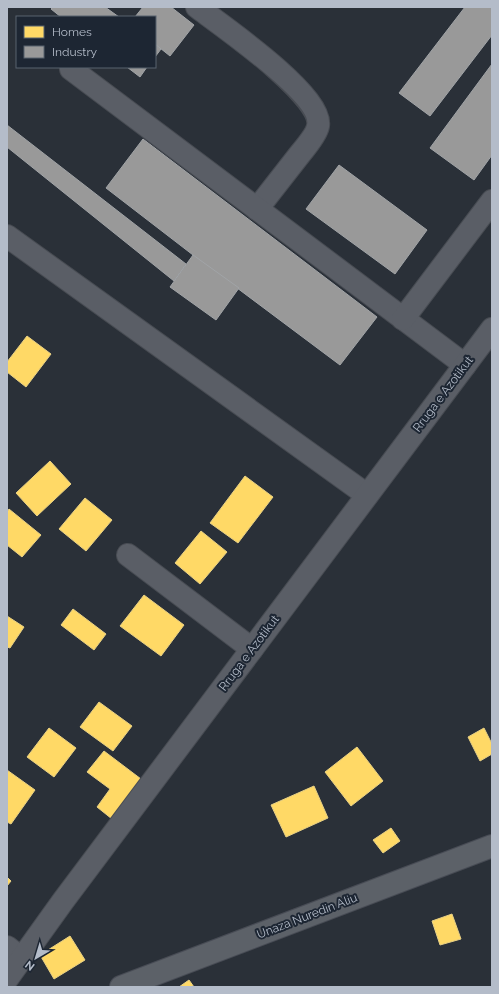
<svg xmlns="http://www.w3.org/2000/svg" width="499" height="994" viewBox="0 0 499 994" font-family="Raleway,sans-serif">
	<style>
		.homes { fill: #ffd966; stroke: #e8d084 }
		.industry { fill: #999; stroke: #a1a4a7 }
		.lines { fill: none; stroke-linecap: round; stroke-linejoin: round }
		.minor-casing { stroke: #484c53; stroke-width: 24 }
		.major-casing { stroke: #484c55; stroke-width: 24 }
		.minor { stroke: #5a5e66; stroke-width: 22 }
		.major { stroke: #5c6168; stroke-width: 22 }
		.labels { text-anchor: middle; dominant-baseline: central; stroke-width: 4; stroke-linejoin: round; paint-order: stroke }
		.street-label { font-size: 12px; fill: #b4bcc9; stroke: #1d2633 }
	</style>
	<rect width="100%" height="100%" fill="#2a3038"/>
	<!-- homes -->
	<g class="homes">
		<path d="M27 336 51 354 26 387 7 372V362Z"/>
		<path d="M50 461 71 484 37 516 16 493Z"/>
		<path d="M245 476 273 497 238 543 210 523Z"/>
		<path d="M85 498 112 520 86 551 59 529Z"/>
		<path d="M9 509 41 535 22 557 7 545V512Z"/>
		<path d="M201 531 227 552 200 584 175 563Z"/>
		<path d="M144 595 184 625 161 656 120 626Z"/>
		<path d="M73 609 106 634 94 650 61 625Z"/>
		<path d="M7 616 24 627 10 648 7 647Z"/>
		<path d="M99 702 132 726 113 751 80 727Z"/>
		<path d="M49 728 76 748 54 777 27 757Z"/>
		<path d="M484 728 492 744V754L480 761 468 737Z"/>
		<path d="M357 747 383 781 351 806 325 772Z"/>
		<path d="M104 751 141 779 112 819 97 807 110 789 87 772Z"/>
		<path d="M7 770 35 790 11 824 7 822Z"/>
		<path d="M314 786 328 818 286 837 271 805Z"/>
		<path d="M391 828 400 841 383 853 373 840Z"/>
		<path d="M7 877 11 881 7 886Z"/>
		<path d="M452 914 461 939 440 945 432 921Z"/>
		<path d="M70 936 85 960 54 979 40 955Z"/>
		<path d="M189 980 194 987H179Z"/>
	</g>
	<!-- industry -->
	<g class="industry">
		<path d="M53 7H105L119 17H61L51 9Z"/>
		<path d="M143 7H171L194 25 170 56 155 44V17H135Z"/>
		<path d="M465 7H492V35L430 116 399 93Z"/>
		<path d="M155 44 161 49 155 57Z"/>
		<path d="M492 64V155L474 180 430 148Z"/>
		<path d="M127 67H147L140 77Z"/>
		<path d="M7 125 186 264 174 281 7 147Z"/>
		<path d="M143 139 377 317 340 365 193 255 106 188Z"/>
		<path d="M339 165 427 230 395 274 306 209Z"/>
		<path d="M193 255 239 288 216 320 170 287Z"/>
	</g>
	<g class="lines">
		<defs>
			<g id="minor">
				<path d="M197 7C221 25 324 96 318 126 317 133 305 148 300 154 286 172 271 191 257 209"/>
				<path d="M71 69 465 365"/>
				<path d="M7 236 367 495"/>
				<path d="M403 319 492 201"/>
				<path d="M128 555 252 649"/>
				<path d="M7 947 21 958"/>
				<path d="M7 979 63 901 492 329"/>
			</g>
			<path id="major" d="M121 987 492 846"/>
		</defs>
		<!-- minor casing -->
		<use href="#minor" class="minor-casing"/>
		<!-- major casing -->
		<use href="#major" class="major-casing"/>
		<!-- minor -->
		<use href="#minor" class="minor"/>
		<!-- major -->
		<use href="#major" class="major"/>
	</g>
	<g class="labels">
		<!-- street labels -->
		<g class="street-label">
			<text transform="translate(443 394) rotate(-53)">Rruga e Azotikut</text>
			<text transform="translate(249 653) rotate(-53)">Rruga e Azotikut</text>
			<text transform="translate(307 916) rotate(-21)">Unaza Nuredin Aliu</text>
		</g>
	</g>
	<!-- border -->
	<rect width="499" height="994" fill="none" stroke="#b4bcc9" stroke-width="16"/>
	<!-- legend -->
	<rect x="16" y="16" width="140" height="52" fill="#1d2633" stroke="#59626f"/>
	<rect x="24" y="26" width="20" height="12" fill="#ffd966" stroke="#59626f"/>
	<text x="52" y="36" font-size="12" fill="#b4bcc9">Homes</text>
	<rect x="24" y="46" width="20" height="12" fill="#999999" stroke="#59626f"/>
	<text x="52" y="56" font-size="12" fill="#b4bcc9">Industry</text>
	<!-- north arrow -->
	<g transform="translate(36 958) rotate(218)" stroke="#1d2633" stroke-width="3" paint-order="stroke">
	<path d="M0-3L7 15L0 10L-7 15Z" fill="#b4bcc9"/>
	<text y="-6" font-size="11" font-weight="bold" text-anchor="middle" fill="#b4bcc9">N</text>
	</g>
</svg>
